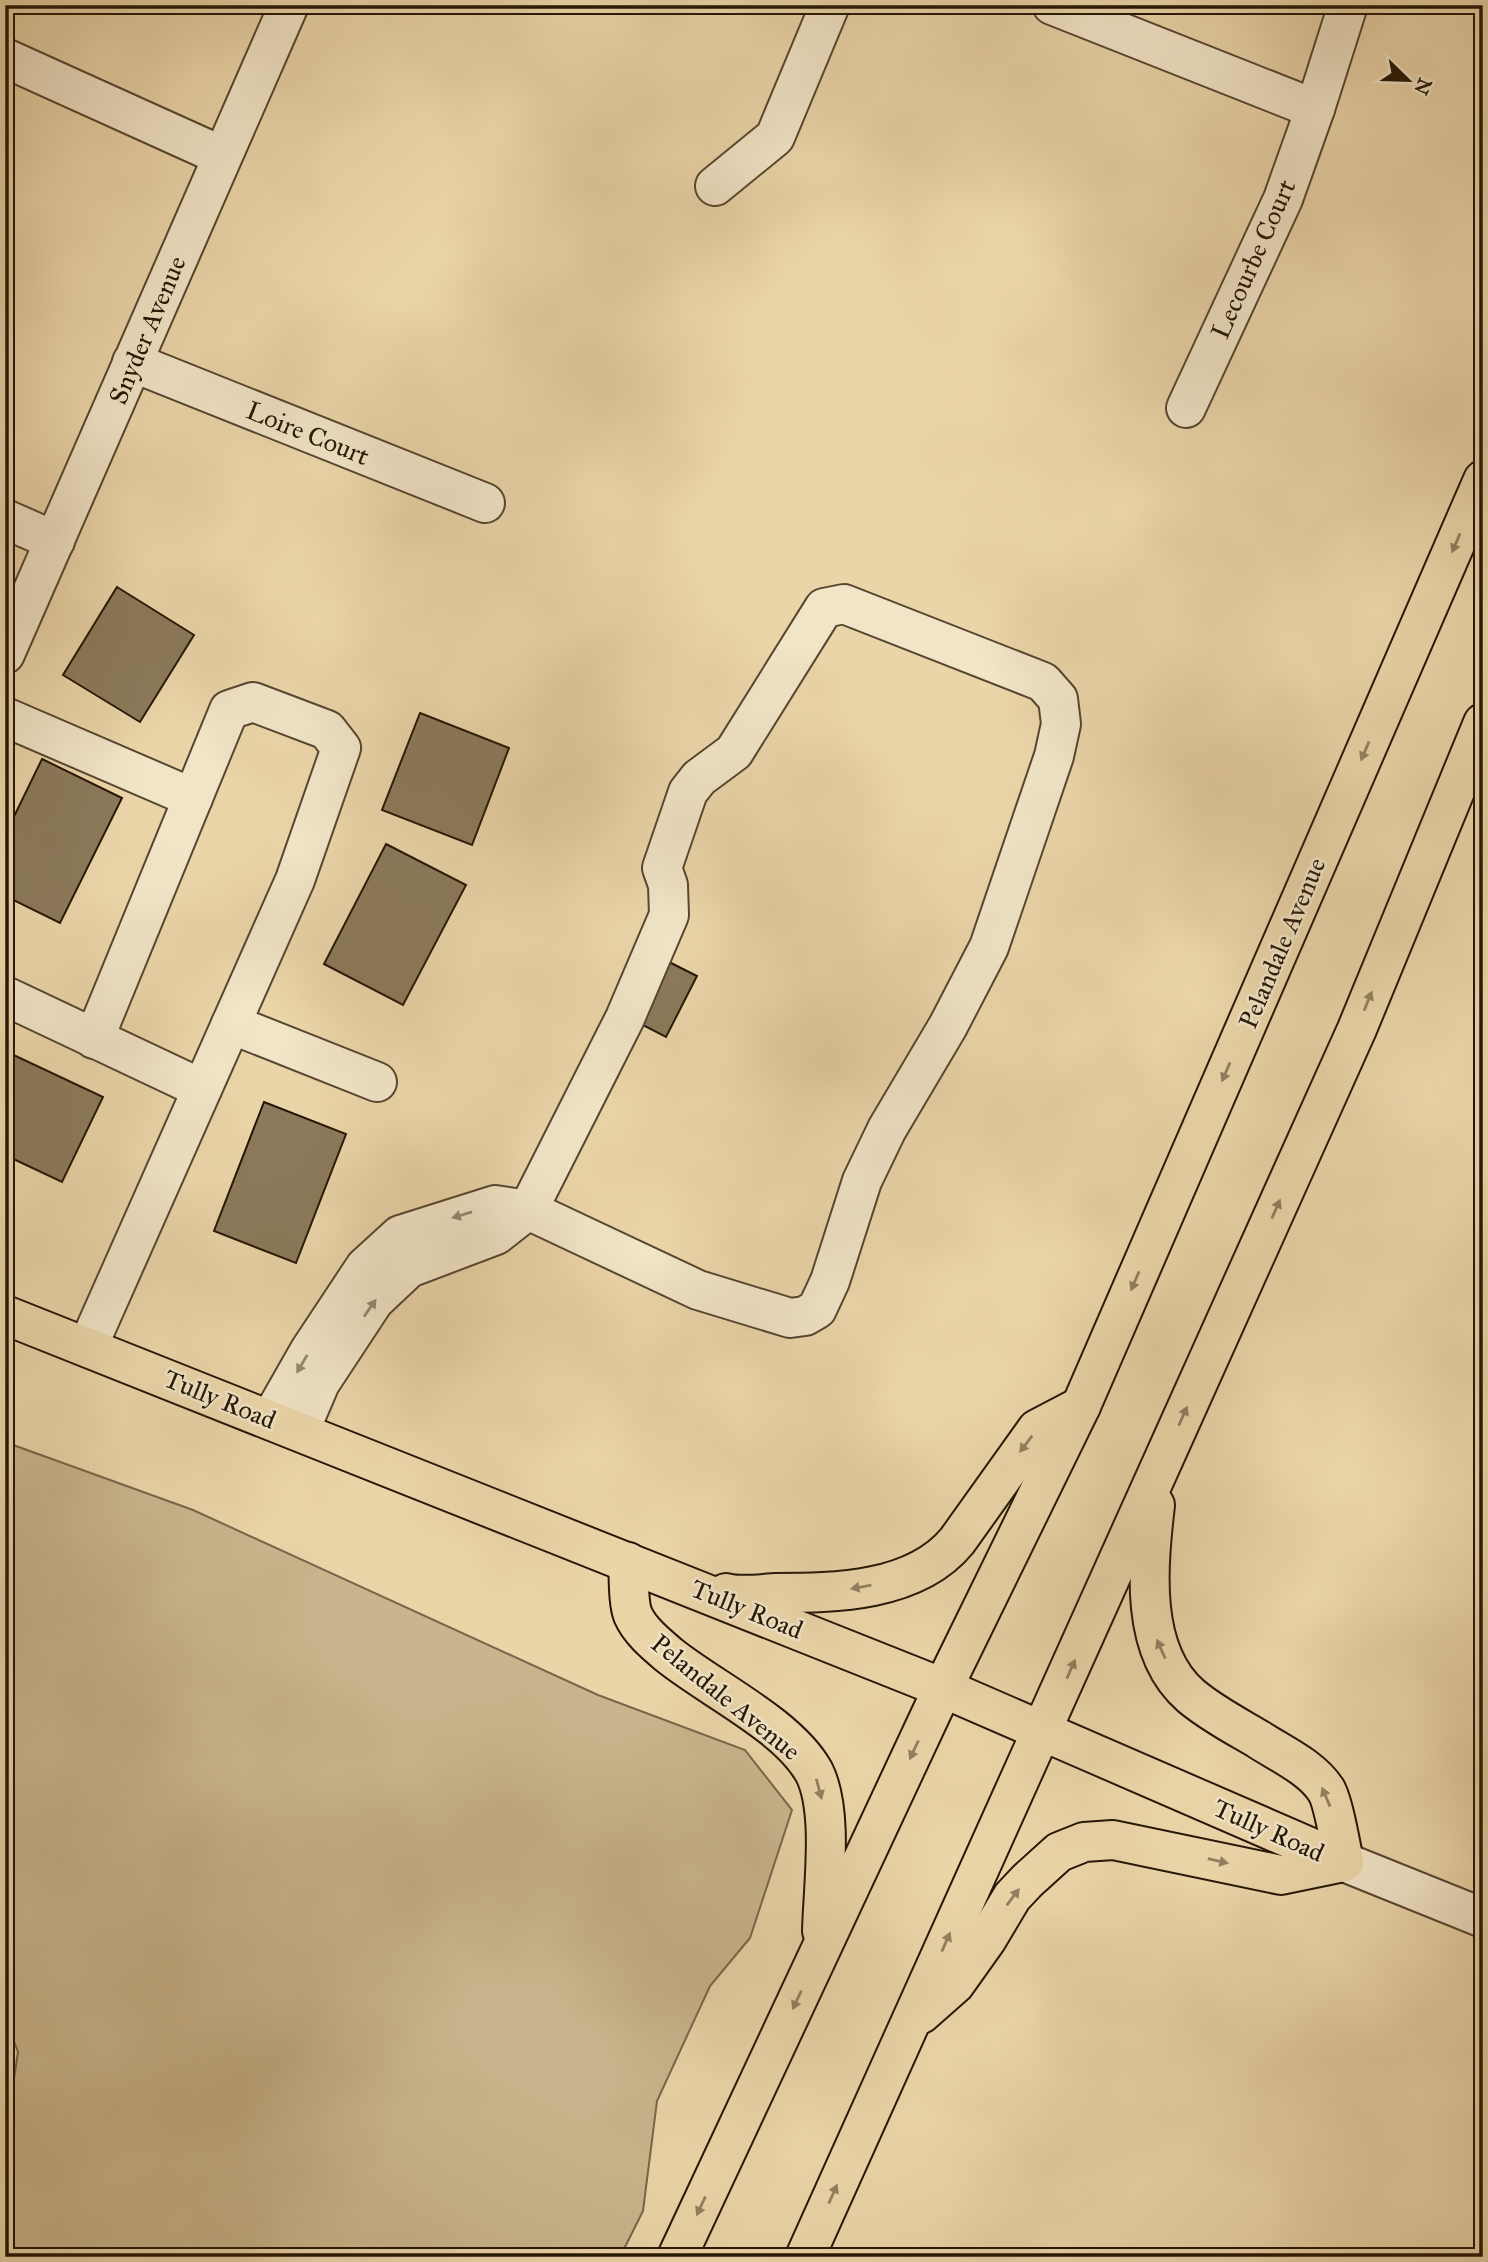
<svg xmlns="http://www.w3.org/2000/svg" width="1488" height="2262" viewBox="0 0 1488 2262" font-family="'IM FELL Great Primer',serif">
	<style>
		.green { fill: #c9b58d; stroke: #77664a; stroke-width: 2 }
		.building { fill: #8b7a5b; stroke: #251707; stroke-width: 2 }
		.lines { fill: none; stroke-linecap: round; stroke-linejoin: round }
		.minor-casing { stroke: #564630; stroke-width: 42 }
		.major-casing { stroke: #251707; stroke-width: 42 }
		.minor { stroke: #f1e4c7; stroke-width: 38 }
		.major { stroke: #ead5a9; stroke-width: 38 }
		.oneway { fill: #918060 }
		.oneway2 { fill: #958871 }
		.labels { text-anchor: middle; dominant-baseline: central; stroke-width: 5; stroke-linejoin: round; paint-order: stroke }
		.street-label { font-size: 26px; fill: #251707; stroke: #f1e4c7 }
	</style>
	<rect width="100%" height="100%" fill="#ead5a9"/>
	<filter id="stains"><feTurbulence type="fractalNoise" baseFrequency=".00286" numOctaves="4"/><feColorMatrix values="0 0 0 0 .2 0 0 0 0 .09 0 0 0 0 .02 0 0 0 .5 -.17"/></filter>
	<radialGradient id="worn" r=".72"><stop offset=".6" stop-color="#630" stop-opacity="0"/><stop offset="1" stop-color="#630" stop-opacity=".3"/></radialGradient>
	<!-- green -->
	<path class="green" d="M5 1440 16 1446 193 1510 598 1695 745 1750 792 1810 750 1938 710 1986 657 2101 643 2211 620 2257H5V2139L18 2052 5 2018Z"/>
	<!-- building -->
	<g class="building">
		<path d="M117 587 194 635 140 722 63 675Z"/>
		<path d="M420 713 509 748 472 845 382 810Z"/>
		<path d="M42 759 122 798 60 923 5 896V835Z"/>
		<path d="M386 844 466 885 403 1005 324 964Z"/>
		<path d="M669 962 697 976 666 1037 639 1023Z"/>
		<path d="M5 1051 103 1097 62 1182 5 1155Z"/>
		<path d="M264 1102 346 1134 296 1263 214 1231Z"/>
	</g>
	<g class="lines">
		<defs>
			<g id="minor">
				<path d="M1052 5 1315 109"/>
				<path d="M5 58 222 156"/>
				<path d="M715 186 775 137 830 5"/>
				<path d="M132 362 485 503"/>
				<path d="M1186 408 1283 199 1315 109 1348 5"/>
				<path d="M5 519 55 541"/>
				<path d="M5 654 289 5"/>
				<path d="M5 717 193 798"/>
				<path d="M5 996 202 1089"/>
				<path d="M231 1024 377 1082"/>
				<path d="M88 1346 295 880 341 748 327 730 253 702 229 710 94 1039"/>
				<path d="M270 1420 310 1350 365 1267 400 1235 495 1205 528 1210 698 1290 790 1318 805 1316 817 1309 830 1281 862 1181 887 1129 948 1026 989 947 1054 756 1061 724 1058 699 1043 682 844 604 824 608 734 752 699 778 688 792 662 868 668 885 669 915 625 1018 528 1210 496 1235 409 1268 374 1301 320 1383 300 1430"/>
				<path d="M1344 1862 1483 1918"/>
			</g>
			<g id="major">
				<path d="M5 1315 943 1688 1344 1862"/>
				<path d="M1155 1505C1148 1566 1139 1651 1191 1696 1211 1713 1236 1726 1258 1739 1281 1754 1311 1767 1326 1790 1333 1801 1341 1847 1344 1862"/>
				<path d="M628 1562C629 1576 628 1603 633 1615 640 1631 656 1644 669 1655 711 1689 788 1725 814 1772 834 1811 823 1887 822 1931"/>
				<path d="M726 1593C741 1597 759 1594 775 1593 835 1593 915 1592 957 1541L1037 1429 1081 1406"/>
				<path d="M921 2014 955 1984 987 1939 1012 1897 1027 1881 1059 1852 1084 1842 1113 1840 1281 1875 1344 1862"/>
				<path d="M677 2257 943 1688 1081 1406 1483 480"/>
				<path d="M805 2257 1357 1029 1483 723"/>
			</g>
		</defs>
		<!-- minor casing -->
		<use href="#minor" class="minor-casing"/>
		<!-- major casing -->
		<use href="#major" class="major-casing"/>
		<!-- minor -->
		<use href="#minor" class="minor"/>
		<!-- major -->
		<use href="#major" class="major"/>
	</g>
	<!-- one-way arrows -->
	<defs><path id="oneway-solid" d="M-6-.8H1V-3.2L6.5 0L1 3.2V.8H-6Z" transform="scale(1.75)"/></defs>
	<g class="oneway">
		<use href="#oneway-solid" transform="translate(1456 543) rotate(113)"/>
		<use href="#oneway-solid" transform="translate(1365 751) rotate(113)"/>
		<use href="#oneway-solid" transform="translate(1368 1001) rotate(-68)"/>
		<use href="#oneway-solid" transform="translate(1226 1072) rotate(113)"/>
		<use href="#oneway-solid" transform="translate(1276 1209) rotate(-66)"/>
		<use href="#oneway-solid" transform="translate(1135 1281) rotate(113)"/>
		<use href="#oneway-solid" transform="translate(1183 1416) rotate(-66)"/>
		<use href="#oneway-solid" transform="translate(1026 1444) rotate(127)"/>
		<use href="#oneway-solid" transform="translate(861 1587) rotate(170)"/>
		<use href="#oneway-solid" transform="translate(1161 1649) rotate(-114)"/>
		<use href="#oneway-solid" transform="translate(1071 1669) rotate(-66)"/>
		<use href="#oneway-solid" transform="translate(914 1750) rotate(115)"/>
		<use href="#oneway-solid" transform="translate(819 1789) rotate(75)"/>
		<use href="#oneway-solid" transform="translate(1326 1797) rotate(-113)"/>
		<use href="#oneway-solid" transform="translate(1218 1861) rotate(13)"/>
		<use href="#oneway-solid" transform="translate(1013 1897) rotate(-53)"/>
		<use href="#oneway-solid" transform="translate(946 1942) rotate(-66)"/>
		<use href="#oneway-solid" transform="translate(797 2000) rotate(115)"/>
		<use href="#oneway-solid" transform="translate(833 2194) rotate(-66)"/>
		<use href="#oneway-solid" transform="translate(701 2206) rotate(115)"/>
	</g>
	<g class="oneway2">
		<use href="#oneway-solid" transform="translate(462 1215) rotate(163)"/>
		<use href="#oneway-solid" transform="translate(370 1308) rotate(-55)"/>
		<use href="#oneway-solid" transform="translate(302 1364) rotate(120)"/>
	</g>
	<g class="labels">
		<!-- street labels -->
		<g class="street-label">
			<text transform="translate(1253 259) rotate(-66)">Lecourbe Court</text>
			<text transform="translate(147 330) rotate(-67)">Snyder Avenue</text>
			<text transform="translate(308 433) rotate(22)">Loire Court</text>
			<text transform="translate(1282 943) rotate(-67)">Pelandale Avenue</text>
			<text transform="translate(220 1399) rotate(22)">Tully Road</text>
			<text transform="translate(747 1609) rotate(22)">Tully Road</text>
			<text transform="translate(726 1697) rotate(39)">Pelandale Avenue</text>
			<text transform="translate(1269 1830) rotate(24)">Tully Road</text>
		</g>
	</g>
	<!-- margin -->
	<rect width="1488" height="2262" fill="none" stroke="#ead5a9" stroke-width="28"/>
	<rect x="7" y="7" width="1474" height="2248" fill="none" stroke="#251707" stroke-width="3.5"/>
	<rect x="14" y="14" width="1460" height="2234" fill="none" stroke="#251707" stroke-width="2"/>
	<!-- north arrow -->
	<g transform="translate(1408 80) rotate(113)" stroke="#f1e4c7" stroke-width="5" paint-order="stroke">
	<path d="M0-5L12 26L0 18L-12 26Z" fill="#251707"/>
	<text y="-10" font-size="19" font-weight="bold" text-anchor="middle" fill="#251707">N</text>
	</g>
	<rect width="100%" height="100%" filter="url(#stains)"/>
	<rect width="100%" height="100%" fill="url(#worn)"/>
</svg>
